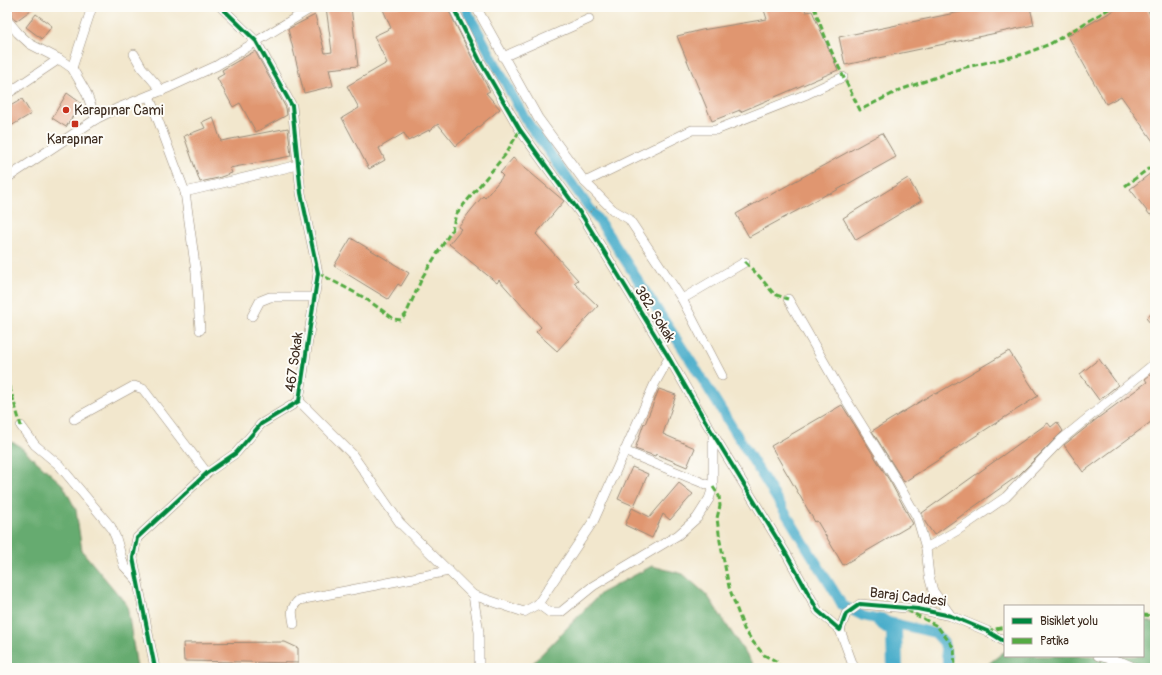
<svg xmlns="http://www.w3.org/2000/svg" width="1162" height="675" viewBox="0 0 1162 675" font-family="Pangolin,sans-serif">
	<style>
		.forest { fill: #66ab70; stroke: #506a47 }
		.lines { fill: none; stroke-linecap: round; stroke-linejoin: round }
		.canal { stroke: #4caecb; stroke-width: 10 }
		.river { stroke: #4caecb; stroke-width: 16 }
		.building { fill: #e09670 }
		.minor-casing { stroke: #968876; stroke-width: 10 }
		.path { stroke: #968876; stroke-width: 1.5; stroke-dasharray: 1 3; stroke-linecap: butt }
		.minor { stroke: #fff; stroke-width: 9 }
		.quiet { stroke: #55ab43; stroke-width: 3; stroke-dasharray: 6 3; stroke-linecap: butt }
		.cycleway-casing { stroke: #fdfcf7; stroke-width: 6 }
		.cycleway { stroke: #00873e; stroke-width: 4 }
		.poi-dot { fill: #c8321e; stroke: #fdfcf7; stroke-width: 1.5 }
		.labels { text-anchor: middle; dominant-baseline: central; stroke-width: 4; stroke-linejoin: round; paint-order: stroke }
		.poi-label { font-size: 14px; fill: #3b2a1e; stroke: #fdfcf7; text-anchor: start }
		.street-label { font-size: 14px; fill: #3b2a1e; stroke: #fdfcf7 }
	</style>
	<rect width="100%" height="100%" fill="#fdfcf7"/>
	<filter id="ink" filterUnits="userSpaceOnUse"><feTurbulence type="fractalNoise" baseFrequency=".025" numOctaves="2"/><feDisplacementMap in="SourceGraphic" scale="8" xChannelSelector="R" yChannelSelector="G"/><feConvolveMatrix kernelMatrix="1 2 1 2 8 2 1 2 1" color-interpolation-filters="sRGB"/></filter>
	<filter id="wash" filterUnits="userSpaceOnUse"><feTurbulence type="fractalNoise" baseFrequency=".012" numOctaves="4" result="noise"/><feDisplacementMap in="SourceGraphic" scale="16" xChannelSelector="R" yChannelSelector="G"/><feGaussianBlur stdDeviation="0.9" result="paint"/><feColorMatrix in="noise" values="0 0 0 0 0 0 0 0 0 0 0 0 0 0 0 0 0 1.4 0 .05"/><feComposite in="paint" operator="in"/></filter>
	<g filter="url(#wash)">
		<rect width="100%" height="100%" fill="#f2e7cd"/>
		<!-- forest -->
		<g class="forest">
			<path d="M7 441 17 444 63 485 76 510 82 551 127 605 137 668H7Z"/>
			<path d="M652 566 683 574 707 595 755 668H528L601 593Z"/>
			<path d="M1143 620 1155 623V668H983L1005 651V656H1143Z"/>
		</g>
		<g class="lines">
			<!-- canal -->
			<path class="canal" d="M465 7 525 119 604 228 696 369 837 596 842 605 863 616 935 633 944 643 947 658V668"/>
			<!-- river -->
			<path class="river" d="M881 621 894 630 895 668"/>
		</g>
		<g id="blocks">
			<!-- building -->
			<g class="building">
				<path d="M11 7H35L16 21 7 10Z"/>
				<path d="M326 7H351L358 66 329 69 333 86 304 93 288 29 315 15 325 53 332 52Z"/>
				<path d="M382 7H447L475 64 490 91 486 93 500 109 456 146 438 124 429 131V130L408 141 404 133 379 148 385 160 369 169 342 118 359 108 347 86 387 63 374 36 391 28Z"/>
				<path d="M763 7H804L806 12 812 11 838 70 740 112V110L712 121 677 36 702 30 767 19Z"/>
				<path d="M984 7H1030L1034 25 845 65 839 37Z"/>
				<path d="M1120 7H1146L1153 20 1155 18V144L1121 96 1106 104 1068 36Z"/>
				<path d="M36 14 52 26 42 39 26 27Z"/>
				<path d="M255 51 286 108 287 115 256 132 240 103 233 107 217 78 224 74 222 70Z"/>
				<path d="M67 93 81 103 66 127 52 118Z"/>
				<path d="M22 99 31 114 11 126 7 120V108Z"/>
				<path d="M213 117 221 141 288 128 291 156 230 168 232 173 218 178 200 182 184 136 205 128 202 122Z"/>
				<path d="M882 133 896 157 830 194 829 193 749 237 736 214Z"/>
				<path d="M513 158 564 201 536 234 578 280 574 283 598 306 557 351 536 332 541 327 499 280 497 283 449 244 461 229 458 227 472 209 483 196 485 198 503 176 500 173Z"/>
				<path d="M1155 170V212L1150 215 1130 189Z"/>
				<path d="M908 178 921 201 856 240 843 218Z"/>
				<path d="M351 238 409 273 401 286 398 284 388 299 334 266Z"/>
				<path d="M1155 311V329L1146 318Z"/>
				<path d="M1009 351 1038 396 904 482 872 431 934 393 936 394Z"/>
				<path d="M1099 359 1118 385 1099 400 1080 374Z"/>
				<path d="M1155 371V419L1083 472 1064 445 1098 418 1147 382 1145 379Z"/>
				<path d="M659 389 676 395 663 434 695 448 687 467 656 454 655 456 635 449 644 423 645 424Z"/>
				<path d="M842 405 891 483 913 524 843 565 817 521 815 522 771 446Z"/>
				<path d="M1057 422 1063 431 1019 475 934 535 925 522 922 513 1048 423 1051 427Z"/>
				<path d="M632 467 648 474 634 506 618 499Z"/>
				<path d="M679 483 693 494 670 520 663 514 652 538 625 525 632 508 650 517Z"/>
				<path d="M285 642 298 648V663L184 661 183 643Z"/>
			</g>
		</g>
	</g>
	<g filter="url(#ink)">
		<use href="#blocks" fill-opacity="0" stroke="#968876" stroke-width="1"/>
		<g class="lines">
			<defs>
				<g id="minor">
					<path d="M453 7 480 61 520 130 583 217 669 358 707 424 787 555 818 611 840 630 854 668"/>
					<path d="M476 7 538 118 585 182 613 210 629 219 682 299 722 376"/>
					<path d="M7 20 18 33 30 44 59 59 72 68 86 92 96 119"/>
					<path d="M134 54 142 68 162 91"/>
					<path d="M503 57 589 19"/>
					<path d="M72 68 92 7"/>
					<path d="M7 94 59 59"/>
					<path d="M149 96 185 192 196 272 200 330"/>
					<path d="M7 178 96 119 116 109 170 87 216 66 313 7"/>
					<path d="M585 182 692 130H716L807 94 843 77"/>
					<path d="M185 192 298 165"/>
					<path d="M682 299 745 262"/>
					<path d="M788 299 840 390 896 480 917 517 926 548 929 576 933 591 951 616"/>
					<path d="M252 316 260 301 270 297H314"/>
					<path d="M299 401 352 454 400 523 473 595 524 612 538 604 594 520 655 383 669 358"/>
					<path d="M74 419 134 386 143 389 207 473"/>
					<path d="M21 426 35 445 59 465 111 527 116 538 124 566 137 580"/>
					<path d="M624 451 713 487"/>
					<path d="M926 548 958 530 1006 497 1061 440 1155 363"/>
					<path d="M473 595 479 632V668"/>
					<path d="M538 604 549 612H561L593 586 678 535 697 518 709 499 713 487V435"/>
					<path d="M294 624C292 613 290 608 299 600L449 571"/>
					<path d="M840 630 846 614 860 604 918 609 951 616 987 631 1005 642"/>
					<path d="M1098 656 1122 662 1136 668"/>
					<path d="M155 668 133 558 137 538 207 473 236 453 261 424 299 401 318 273 301 193 292 106 256 41 221 7"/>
				</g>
			</defs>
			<!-- minor casing -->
			<use href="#minor" class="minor-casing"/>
			<!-- path -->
			<path class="path" d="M590 212 598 206"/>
			<!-- minor -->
			<use href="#minor" class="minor"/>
			<!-- quiet -->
			<g class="quiet">
				<path d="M814 7C826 43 843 76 860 110L900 90 962 68 1024 54 1050 44 1112 7"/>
				<path d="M1149 7 1155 17"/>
				<path d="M1125 186 1155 164"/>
				<path d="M745 262 759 276 774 294 788 299"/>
				<path d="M318 273 365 298 394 319 401 320 406 314 423 276 452 230 456 214 505 155 520 130"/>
				<path d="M7 378 21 426"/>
				<path d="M713 487 719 496 720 506 717 518 720 541 729 587 735 604 744 629 753 642 764 655 776 661 780 668"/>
				<path d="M907 610 937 626 954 648 955 668"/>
				<path d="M1143 615 1155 616"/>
				<path d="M987 631 1005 627"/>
			</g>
			<defs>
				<g id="cycleway">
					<path d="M453 7 480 61 520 130 583 217 669 358 707 424 787 555 818 611 840 630 846 614 860 604 918 609 951 616 987 631 1005 642"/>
					<path d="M155 668 133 558 137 538 207 473 236 453 261 424 299 401 318 273 301 193 292 106 256 41 221 7"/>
				</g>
			</defs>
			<!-- cycleway casing -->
			<use href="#cycleway" class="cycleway-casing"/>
			<!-- cycleway -->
			<use href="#cycleway" class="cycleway"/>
		</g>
	</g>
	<!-- markers -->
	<g class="poi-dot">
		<circle cx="66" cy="110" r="4"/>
		<rect x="71" y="120" width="8" height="8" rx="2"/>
	</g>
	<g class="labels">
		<!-- poi labels -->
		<g class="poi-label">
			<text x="74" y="110">Karapınar Cami</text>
			<text x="75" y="139" text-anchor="middle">Karapınar</text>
		</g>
		<!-- street labels -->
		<g class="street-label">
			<text transform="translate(655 314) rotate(58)">382. Sokak</text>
			<text transform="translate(294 362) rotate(-82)">467 Sokak</text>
			<text transform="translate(908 597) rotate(7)">Baraj Caddesi</text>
		</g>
	</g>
	<!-- margin -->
	<rect width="1162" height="675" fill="none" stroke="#fdfcf7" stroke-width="24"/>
	<!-- legend -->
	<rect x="1004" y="605" width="140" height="52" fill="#fdfcf7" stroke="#afa8a0"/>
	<rect x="1012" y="618" width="20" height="6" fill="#00873e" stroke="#afa8a0"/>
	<text x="1040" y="625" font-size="12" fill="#3b2a1e">Bisiklet yolu</text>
	<rect x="1012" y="638" width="20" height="6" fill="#55ab43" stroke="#afa8a0"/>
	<text x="1040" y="645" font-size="12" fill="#3b2a1e">Patika</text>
</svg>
